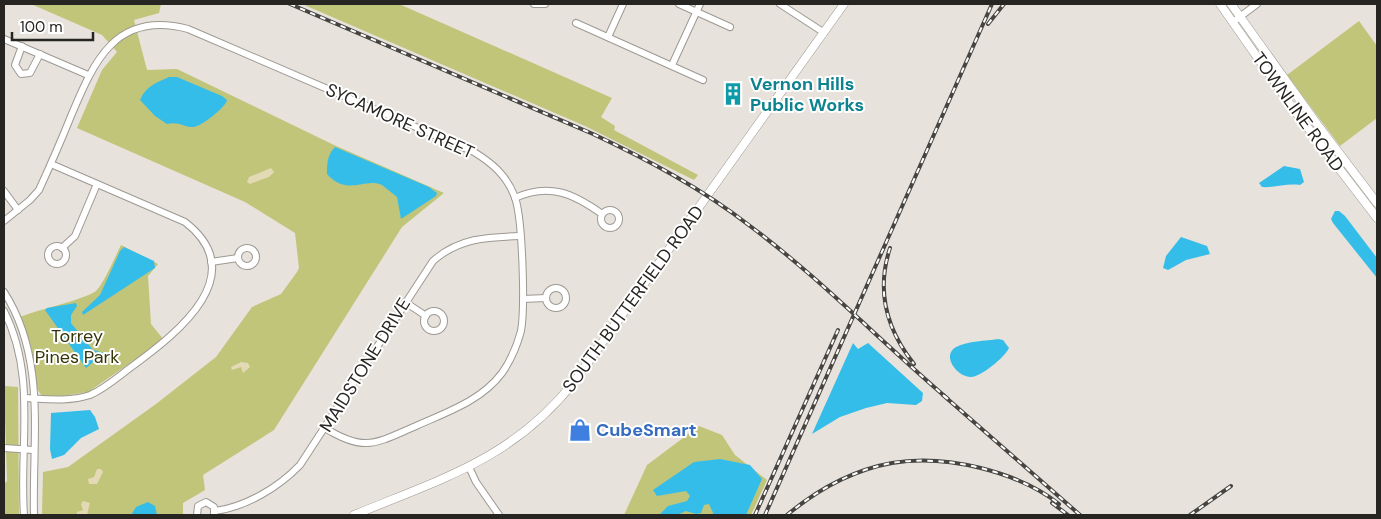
<svg xmlns="http://www.w3.org/2000/svg" width="1381" height="519" viewBox="0 0 1381 519" font-family="'DM Sans',sans-serif">
	<style>
		.green { fill: #c1c57a }
		.sand { fill: #e3d9b4 }
		.water { fill: #35bde9 }
		.lines { fill: none; stroke-linecap: round; stroke-linejoin: round }
		.minor-casing { stroke: #9d9993; stroke-width: 8 }
		.major-casing { stroke: #9d9993; stroke-width: 9 }
		.minor { stroke: #fff; stroke-width: 6 }
		.major { stroke: #fff; stroke-width: 8 }
		.rail-casing { stroke: #474541; stroke-width: 4 }
		.rail { stroke: #fff; stroke-width: 2; stroke-dasharray: 5.5; stroke-linecap: butt }
		.labels { text-anchor: middle; dominant-baseline: central; stroke-width: 4; stroke-linejoin: round; paint-order: stroke }
		.culture-label { font-size: 18px; font-weight: bold; fill: #0d838f; stroke: #fff; text-anchor: start }
		.street-label { font-size: 18px; fill: #272522; stroke: #fff }
		.park-label { font-size: 18px; fill: #353508; stroke: #fff }
		.shop-label { font-size: 18px; font-weight: bold; fill: #366cbe; stroke: #fff; text-anchor: start }
	</style>
	<rect width="100%" height="100%" fill="#e7e2db"/>
	<!-- green -->
	<g class="green">
		<path d="M31 4H161L159 13 134 20 147 70 177 69 334 145 444 193 402 227 274 430 203 475 205 490 183 503V515H42L43 472 68 467 156 404 216 357 252 307 281 294 297 272 299 268 295 233 245 202 77 128 102 70 117 52 102 35Z"/>
		<path d="M302 4H399L612 98 601 117 615 126 614 130 698 175 694 180 585 126Z"/>
		<path d="M1359 21 1377 46V118L1340 146 1287 75Z"/>
		<path d="M121 245 158 264 148 276 151 324 164 340 88 392 56 397 42 396 37 389 31 346 20 317C36 310 88 299 97 290 104 283 116 255 121 245Z"/>
		<path d="M4 386 18 387 19 515H4V484L7 481Z"/>
		<path d="M699 426 722 435 735 455 767 480 751 515H624L647 465Z"/>
	</g>
	<!-- sand -->
	<g class="sand">
		<path d="M271 168 274 172 269 177 250 184 247 182 249 177Z"/>
		<path d="M241 362 248 363 250 367 243 373 241 367 232 370 231 367Z"/>
		<path d="M97 469H101L103 472 97 484H89L88 479 94 477Z"/>
		<path d="M83 501 90 503 87 515H77V512L83 510 81 504Z"/>
	</g>
	<!-- water -->
	<g class="water">
		<path d="M169 77H177L222 96 227 100C226 107 202 126 194 127 185 128 180 121 167 124L155 116 140 100C145 87 157 82 169 77Z"/>
		<path d="M335 147 429 187 437 193 436 196 401 219 397 197 382 185C364 177 348 197 327 174 327 164 327 155 335 147Z"/>
		<path d="M1284 166 1300 169 1304 182 1300 185C1286 183 1275 188 1262 187L1259 183Z"/>
		<path d="M1335 211H1339L1345 216 1377 258V278L1333 223 1331 219Z"/>
		<path d="M1181 237 1207 246 1210 254 1186 260 1168 270 1163 268 1166 256Z"/>
		<path d="M124 247 154 261 155 268 83 315 82 312 100 295 120 251Z"/>
		<path d="M76 303 77 306 71 315V323L88 344 93 350 104 353 86 368 45 310 47 308Z"/>
		<path d="M998 339 1003 340 1009 348C1005 357 980 378 970 377 957 376 941 356 956 347 968 341 986 341 998 339Z"/>
		<path d="M853 343 858 349 868 343 923 393 922 401 916 405 887 403 866 408 840 417 812 434Z"/>
		<path d="M90 410 95 417 99 429 81 438 64 455 52 459 50 449 51 413Z"/>
		<path d="M720 459 750 465 762 479 746 515H714L709 504 704 505 701 513 696 514 686 511 677 515H659L668 506 687 501 690 496 686 491 657 496 653 490 694 462Z"/>
		<path d="M148 502 155 506 157 515H131L136 507Z"/>
	</g>
	<g class="lines">
		<defs>
			<g id="minor">
				<path d="M534 4H545"/>
				<path d="M679 4 730 27"/>
				<path d="M780 4 823 32"/>
				<path d="M1233 22 1257 4"/>
				<path d="M576 23 703 80"/>
				<path d="M608 37 623 4"/>
				<path d="M4 39 88 75"/>
				<path d="M22 46 15 65 21 74 30 73 40 54"/>
				<path d="M672 65 700 4"/>
				<path d="M4 191 18 210"/>
				<path d="M515 198C549 182 574 194 602 214"/>
				<circle cx="610" cy="219" r="9"/>
				<path d="M4 221 30 200 39 190C50 166 61 141 71 116 94 61 116 10 188 29L474 152C492 163 506 175 514 195 523 215 525 309 521 331 517 346 511 360 502 373 481 401 447 412 416 426 376 443 365 453 325 428"/>
				<circle cx="57" cy="255" r="9"/>
				<path d="M62 248 75 236 97 184"/>
				<circle cx="247" cy="257" r="9"/>
				<path d="M211 262 238 258"/>
				<circle cx="556" cy="298" r="10"/>
				<path d="M4 292C47 359 32 439 34 515"/>
				<path d="M523 299 546 298"/>
				<path d="M405 302 426 316"/>
				<path d="M4 311C37 376 19 446 24 515"/>
				<circle cx="434" cy="321" r="10"/>
				<path d="M25 398C46 399 69 402 90 395 106 388 120 375 134 365 179 332 252 274 185 222L51 164"/>
				<path d="M4 448 33 450"/>
				<path d="M469 467 476 482 499 515"/>
				<path d="M215 511C246 507 279 487 300 465L433 261C459 238 487 237 520 236"/>
				<path d="M197 515 198 506 206 502 214 507V515"/>
			</g>
			<g id="major">
				<path d="M1220 4 1295 111 1377 218"/>
				<path d="M1231 4 1320 128 1377 203"/>
				<path d="M354 515C441 479 513 459 574 382L844 4"/>
			</g>
		</defs>
		<!-- minor casing -->
		<use href="#minor" class="minor-casing"/>
		<!-- major casing -->
		<use href="#major" class="major-casing"/>
		<!-- minor -->
		<use href="#minor" class="minor"/>
		<!-- major -->
		<use href="#major" class="major"/>
		<defs>
			<g id="rail">
				<path d="M290 4 593 134C648 160 701 188 750 226 820 278 881 342 948 399"/>
				<path d="M988 24 1004 4"/>
				<path d="M890 248C876 291 886 329 914 364"/>
				<path d="M943 395 1080 515"/>
				<path d="M1052 503 1068 515"/>
				<path d="M755 515 838 330"/>
				<path d="M765 515 992 4"/>
				<path d="M787 515C817 490 853 470 892 463 945 454 1017 471 1059 504"/>
				<path d="M1190 515 1231 486"/>
			</g>
		</defs>
		<!-- rail casing -->
		<use href="#rail" class="rail-casing"/>
		<!-- rail -->
		<use href="#rail" class="rail"/>
	</g>
	<!-- icons -->
	<defs>
		<symbol id="building-bare" viewBox="-9 -9 18 18"><path d="M-4-6H4V6H1V3H-1V6H-4ZM-2.5-4.3h1.7v1.8h-1.7ZM.8-4.3h1.7v1.8H.8ZM-2.5-1h1.7V.8h-1.7ZM.8-1h1.7V.8H.8Z" fill="#0f9aa8" stroke="#fff" stroke-width="2.5" paint-order="stroke"/></symbol>
		<symbol id="shop-bare" viewBox="-9 -9 18 18"><path d="M-5-2.5h2.3a2.7 3.5 0 0 1 5.4 0H5L5.5 6h-11ZM-1.5-2.5h3a1.5 2.3 0 0 0-3 0Z" fill="#3f7fe0" stroke="#fff" stroke-width="2.5" paint-order="stroke"/></symbol>
	</defs>
	<g fill-rule="evenodd">
		<use href="#building-bare" x="717" y="78" width="32" height="32"/>
		<use href="#shop-bare" x="564" y="414" width="32" height="32"/>
	</g>
	<g class="labels">
		<!-- culture labels -->
		<g class="culture-label">
			<text x="750" y="84">Vernon Hills<tspan x="750" dy="21">Public Works</tspan></text>
		</g>
		<!-- street labels -->
		<g class="street-label">
			<text transform="translate(1298 112) rotate(54)">TOWNLINE ROAD</text>
			<text transform="translate(400 121) rotate(24)">SYCAMORE STREET</text>
			<text transform="translate(633 299) rotate(-54)">SOUTH BUTTERFIELD ROAD</text>
			<text transform="translate(365 365) rotate(-58)">MAIDSTONE DRIVE</text>
		</g>
		<!-- park labels -->
		<g class="park-label">
			<text x="77" y="336">Torrey<tspan x="77" dy="21">Pines Park</tspan></text>
		</g>
		<!-- shop labels -->
		<g class="shop-label">
			<text x="596" y="430">CubeSmart</text>
		</g>
	</g>
	<!-- border -->
	<rect width="1381" height="519" fill="none" stroke="#272522" stroke-width="10"/>
	<!-- scale -->
	<path d="M12 32v8h81v-8" fill="none" stroke="#272522" stroke-width="2.5"/>
	<text x="20" y="32" font-size="15" fill="#272522" stroke="#ffffff" stroke-width="4" paint-order="stroke">100 m</text>
</svg>
